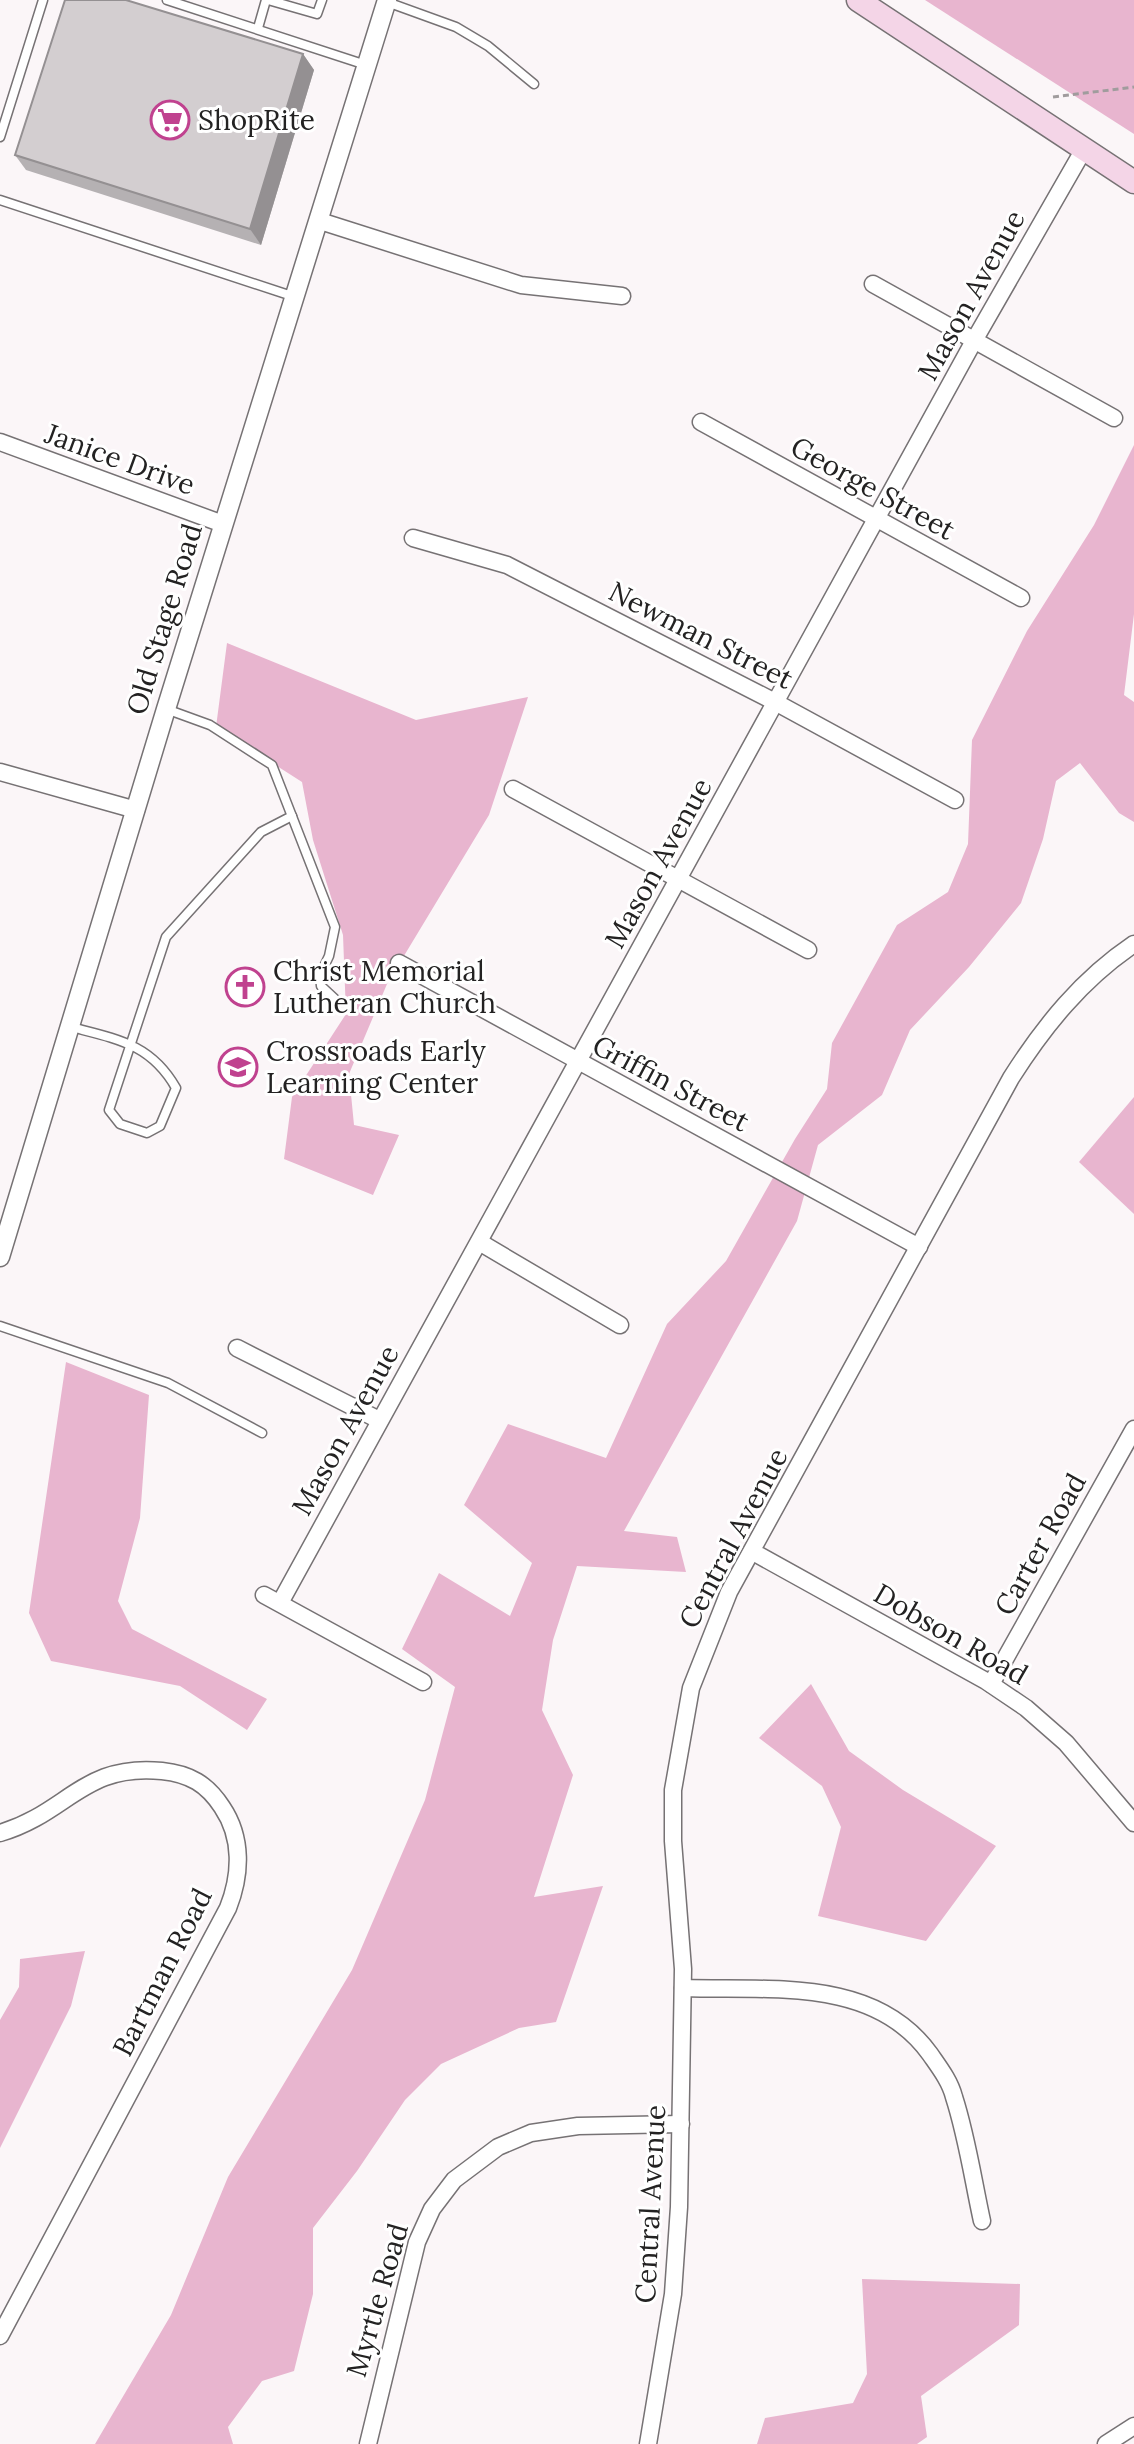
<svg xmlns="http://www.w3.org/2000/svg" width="1134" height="2444" viewBox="0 0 1134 2444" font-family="Lora,serif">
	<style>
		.green { fill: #e8b5cf }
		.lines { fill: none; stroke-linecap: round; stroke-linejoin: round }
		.service-casing { stroke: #767274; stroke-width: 11 }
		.minor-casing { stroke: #767274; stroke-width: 19 }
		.tertiary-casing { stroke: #767274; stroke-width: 21 }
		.secondary-casing { stroke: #767274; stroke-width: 25 }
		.path { stroke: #a09c9d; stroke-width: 3; stroke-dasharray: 6 4; stroke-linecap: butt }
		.service { stroke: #fff; stroke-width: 8 }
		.minor { stroke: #fff; stroke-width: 16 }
		.tertiary { stroke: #fff; stroke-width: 18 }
		.secondary { stroke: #f4d5e7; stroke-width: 22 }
		.wall { fill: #b5b1b3 }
		.shaded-wall { fill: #949092 }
		.building { fill: #d3ced0; stroke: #949092; stroke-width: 2 }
		.labels { text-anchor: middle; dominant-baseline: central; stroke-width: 6; stroke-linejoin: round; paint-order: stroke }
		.poi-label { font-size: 28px; fill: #232222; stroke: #fff; text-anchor: start }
		.street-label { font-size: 28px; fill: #232222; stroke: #fff }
	</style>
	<rect width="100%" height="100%" fill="#fbf6f8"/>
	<!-- green -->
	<g class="green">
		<path d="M925 0H1134V134Z"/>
		<path d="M1134 445V614L1124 695 1134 702V822L1119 813 1080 763 1056 781 1043 839 1021 903 969 967 910 1030 882 1095 818 1145 797 1221 624 1531 677 1537 686 1572 577 1566 553 1640 542 1710 573 1775 534 1897 603 1886 556 2022 519 2028 441 2064 405 2100 357 2171 313 2228V2294L294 2371 262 2381 228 2427 233 2444H95L171 2315 228 2177 352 1970 425 1800 455 1687 402 1649 439 1573 510 1616 532 1563 464 1505 508 1424 606 1458 667 1324 726 1261 795 1139 827 1089 832 1043 897 925 948 892 968 844 972 740 1027 631 1094 525Z"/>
		<path d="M227 643 416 720 528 697 489 815 387 984 349 1074 354 1125 399 1135 373 1195 284 1159 292 1097 346 1014 343 935 313 840 302 782 216 727Z"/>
		<path d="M1134 1097V1214L1079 1162Z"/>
		<path d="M66 1362 149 1395 140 1518 118 1601 132 1629 267 1699 247 1730 180 1686 51 1661 29 1613Z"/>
		<path d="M811 1684 849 1751 903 1790 996 1846 926 1941 818 1916 841 1827 822 1786 759 1738Z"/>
		<path d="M85 1951 71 2006 0 2148V2020L19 1987 20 1959Z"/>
		<path d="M862 2279 1020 2284 1019 2325 921 2396 927 2437 917 2444H757L765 2418 853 2403 867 2374Z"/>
	</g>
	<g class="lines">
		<defs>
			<g id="service">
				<path d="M167 0 366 65"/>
				<path d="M268 0 317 14 322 0"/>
				<path d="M387 2 456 27 488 46 534 84"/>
				<path d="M258 28 266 0"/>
				<path d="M0 137 43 0"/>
				<path d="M0 200 295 297"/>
				<path d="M166 709 210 725 272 765 335 927 329 956 320 975 321 986 335 999"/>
				<path d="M71 1027C117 1039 151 1044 176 1088L160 1126 147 1133 120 1124 109 1110 166 937 261 832 292 816"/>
				<path d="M0 1326 168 1383 262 1433"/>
			</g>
			<g id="minor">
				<path d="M320 221 521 285 622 296"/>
				<path d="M873 284 1114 418"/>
				<path d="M701 422 1021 598"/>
				<path d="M0 442 223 524"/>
				<path d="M413 538 507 565 775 702 955 800"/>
				<path d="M0 772 136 810"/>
				<path d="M513 789 808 950"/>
				<path d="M399 963 919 1247"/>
				<path d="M481 1243 620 1325"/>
				<path d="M237 1348 379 1420"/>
				<path d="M753 1552 986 1681 1026 1708 1066 1743 1134 1823"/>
				<path d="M264 1595 423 1682"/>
				<path d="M280 1603 975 339 1084 149"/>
				<path d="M991 1684 1134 1429"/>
				<path d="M0 1833C68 1813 83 1763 162 1771 190 1774 207 1784 222 1807 243 1838 241 1875 228 1908L0 2336"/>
				<path d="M683 1988C769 1991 874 1976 930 2054 939 2067 950 2081 954 2097 967 2137 973 2180 982 2221"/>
				<path d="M368 2444 417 2242 432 2209 454 2180 498 2147 531 2133 578 2126 681 2124"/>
				<path d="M648 2444 673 2294 679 2207 683 1969 673 1841V1790L691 1688 729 1592 1011 1078C1044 1026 1082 979 1134 944"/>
				<path d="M1106 2444 1134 2426"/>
			</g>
			<path id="tertiary" d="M0 1257 166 709 387 0"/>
			<path id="secondary" d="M858 0 1134 182"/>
		</defs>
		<!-- service casing -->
		<use href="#service" class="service-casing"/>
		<!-- minor casing -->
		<use href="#minor" class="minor-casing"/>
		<!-- tertiary casing -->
		<use href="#tertiary" class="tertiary-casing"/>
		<!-- secondary casing -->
		<use href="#secondary" class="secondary-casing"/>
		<!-- path -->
		<path class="path" d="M1053 97 1134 87"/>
		<!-- service -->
		<use href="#service" class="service"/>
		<!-- minor -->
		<use href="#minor" class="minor"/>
		<!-- tertiary -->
		<use href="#tertiary" class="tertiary"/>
		<!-- secondary -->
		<use href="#secondary" class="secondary"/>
	</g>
	<!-- wall -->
	<path class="wall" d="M303 54 314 70 261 245 26 170 15 155Z"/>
	<!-- shaded-wall -->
	<path class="shaded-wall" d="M303 54 314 70 261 245 250 229Z"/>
	<!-- building -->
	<path class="building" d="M65 0H126L303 54 250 229 15 155Z"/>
	<!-- icons -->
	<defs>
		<symbol id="supermarket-ring" viewBox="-11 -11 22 22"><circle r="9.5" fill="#fff" stroke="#c0428f" stroke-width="1.5"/><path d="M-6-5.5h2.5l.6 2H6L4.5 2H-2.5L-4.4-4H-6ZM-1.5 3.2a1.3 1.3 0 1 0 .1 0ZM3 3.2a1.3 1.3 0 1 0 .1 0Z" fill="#c0428f"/></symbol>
		<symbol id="church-ring" viewBox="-11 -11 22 22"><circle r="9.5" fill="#fff" stroke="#c0428f" stroke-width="1.5"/><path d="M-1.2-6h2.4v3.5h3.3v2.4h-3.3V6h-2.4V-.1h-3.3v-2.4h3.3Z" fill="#c0428f"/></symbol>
		<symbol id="school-ring" viewBox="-11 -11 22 22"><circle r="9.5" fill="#fff" stroke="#c0428f" stroke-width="1.5"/><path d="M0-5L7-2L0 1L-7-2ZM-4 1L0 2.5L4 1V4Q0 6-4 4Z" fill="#c0428f"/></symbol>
	</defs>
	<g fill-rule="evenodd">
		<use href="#supermarket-ring" x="148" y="98" width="44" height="44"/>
		<use href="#church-ring" x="223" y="965" width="44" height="44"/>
		<use href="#school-ring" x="216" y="1045" width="44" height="44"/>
	</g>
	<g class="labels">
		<!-- poi labels -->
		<g class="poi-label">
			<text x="198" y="120">ShopRite</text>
			<text x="273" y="971">Christ Memorial<tspan x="273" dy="32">Lutheran Church</tspan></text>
			<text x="266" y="1051">Crossroads Early<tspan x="266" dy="32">Learning Center</tspan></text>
		</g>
		<!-- street labels -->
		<g class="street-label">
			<text transform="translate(971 295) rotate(-61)">Mason Avenue</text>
			<text transform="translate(120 459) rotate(20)">Janice Drive</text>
			<text transform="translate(873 488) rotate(29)">George Street</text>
			<text transform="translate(164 619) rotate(-73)">Old Stage Road</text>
			<text transform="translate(701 635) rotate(27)">Newman Street</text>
			<text transform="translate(658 863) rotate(-61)">Mason Avenue</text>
			<text transform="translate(671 1083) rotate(28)">Griffin Street</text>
			<text transform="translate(345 1430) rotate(-61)">Mason Avenue</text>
			<text transform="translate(733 1538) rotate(-62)">Central Avenue</text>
			<text transform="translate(1040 1544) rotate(-61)">Carter Road</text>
			<text transform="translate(951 1634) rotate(30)">Dobson Road</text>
			<text transform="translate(162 1972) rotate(-63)">Bartman Road</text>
			<text transform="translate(650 2204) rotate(-87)">Central Avenue</text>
			<text transform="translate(377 2300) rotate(-74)">Myrtle Road</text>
		</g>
	</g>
</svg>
